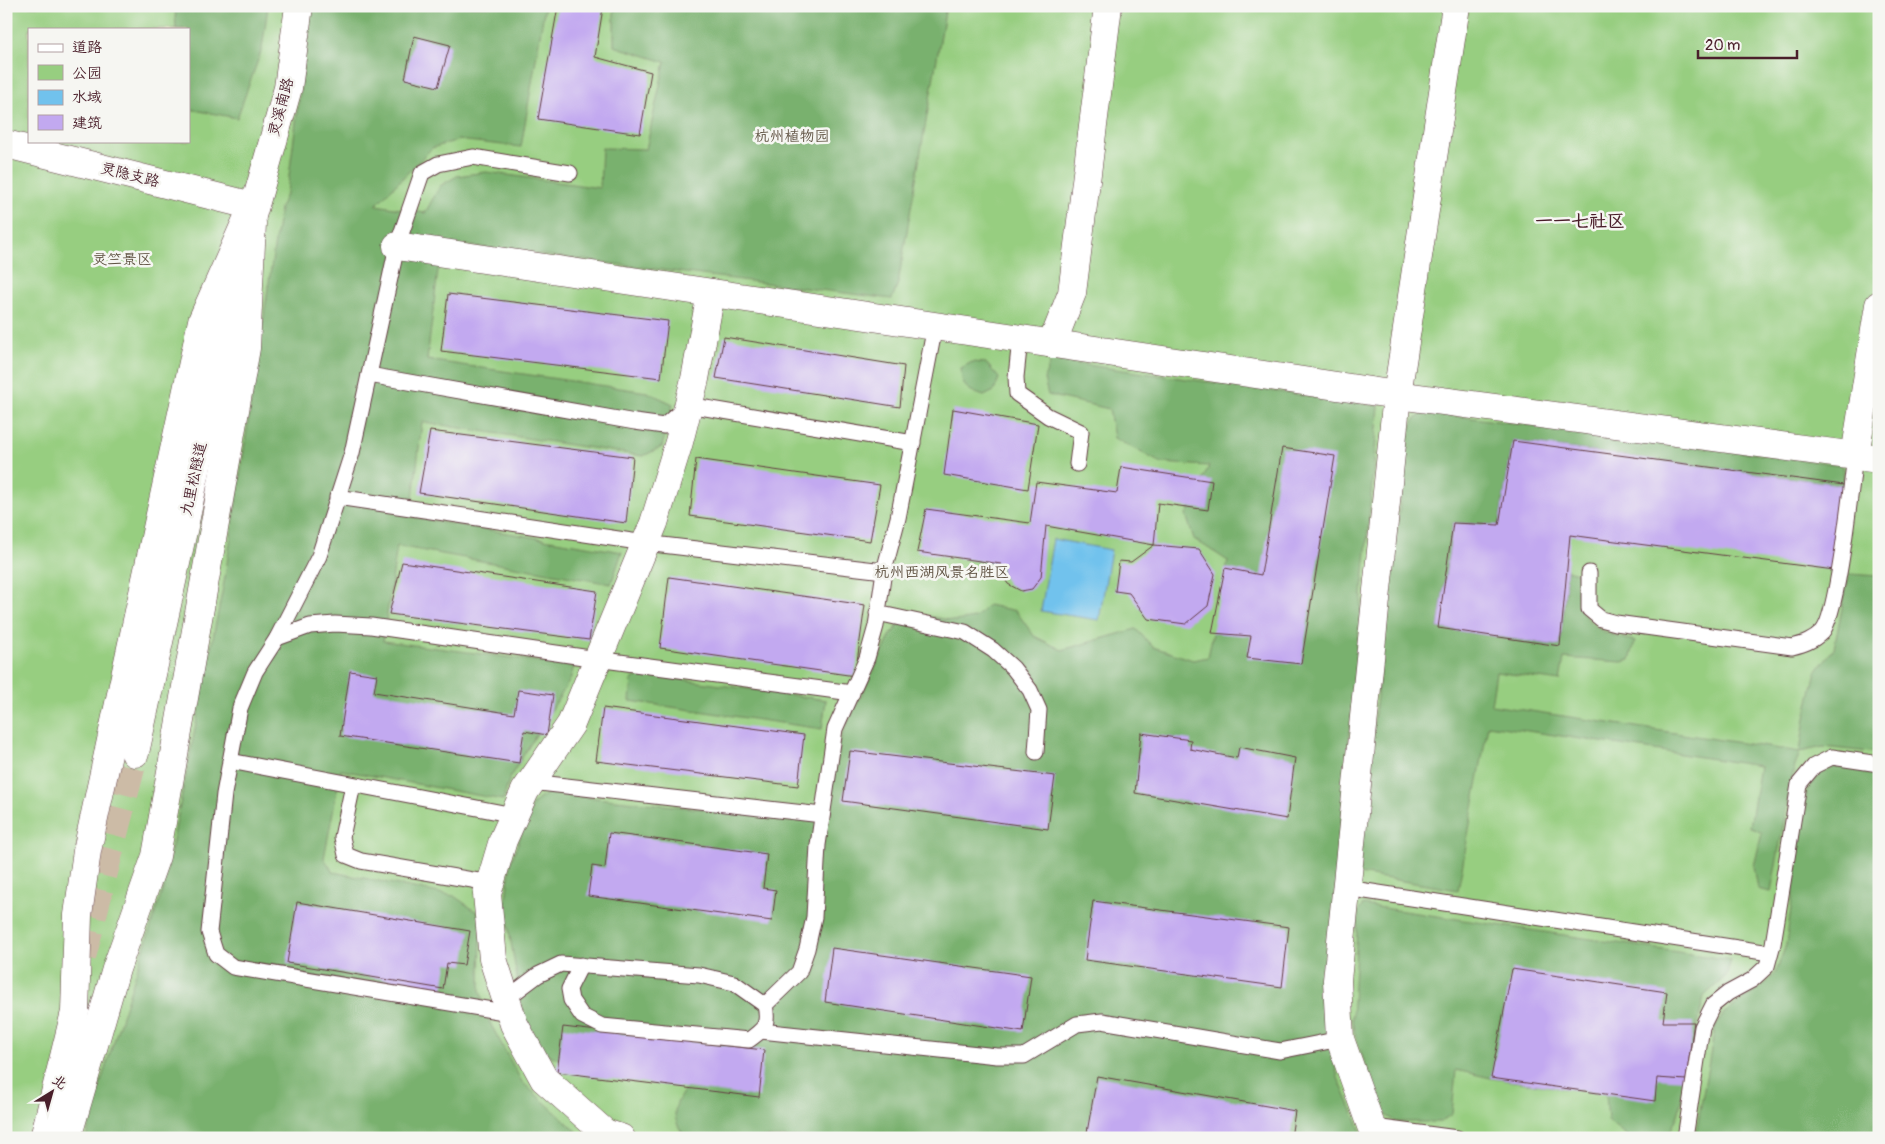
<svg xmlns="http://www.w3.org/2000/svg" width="1885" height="1144" viewBox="0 0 1885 1144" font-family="Pangolin,'LXGW WenKai TC',sans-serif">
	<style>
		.green { fill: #97ce80; stroke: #707656; fill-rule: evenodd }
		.forest { fill: #79b16e; stroke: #62684c }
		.water { fill: #71c2ed; stroke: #5e708c }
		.building { fill: #c2a9f0 }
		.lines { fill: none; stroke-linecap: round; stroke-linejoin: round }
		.secondary-tunnel { stroke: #ccbba6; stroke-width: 28; stroke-dasharray: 28 14; stroke-linecap: butt }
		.lane-casing { stroke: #623c42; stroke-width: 17 }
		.street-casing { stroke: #623c42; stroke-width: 29 }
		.secondary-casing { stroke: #623c42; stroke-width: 29 }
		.lane { stroke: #fff; stroke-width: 15 }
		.street { stroke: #fff; stroke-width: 28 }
		.secondary { stroke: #fff; stroke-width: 28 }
		.labels { text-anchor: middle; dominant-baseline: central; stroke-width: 5; stroke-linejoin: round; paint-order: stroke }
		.street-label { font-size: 15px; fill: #4a1f2b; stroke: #f6f6f2 }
		.park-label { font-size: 15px; fill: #615444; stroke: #f6f6f2 }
		.quarter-label { font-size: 18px; font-weight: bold; fill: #4a1f2b; stroke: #f6f6f2 }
	</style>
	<rect width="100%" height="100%" fill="#f6f6f2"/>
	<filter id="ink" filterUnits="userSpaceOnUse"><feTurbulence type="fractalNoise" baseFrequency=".02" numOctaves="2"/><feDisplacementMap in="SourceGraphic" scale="10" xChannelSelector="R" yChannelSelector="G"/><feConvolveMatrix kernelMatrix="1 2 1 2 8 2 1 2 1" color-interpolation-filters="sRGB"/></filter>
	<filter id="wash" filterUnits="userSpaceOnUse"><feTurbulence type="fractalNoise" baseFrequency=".0096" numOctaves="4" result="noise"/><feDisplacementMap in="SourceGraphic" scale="20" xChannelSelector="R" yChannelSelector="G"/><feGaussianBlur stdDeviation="1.12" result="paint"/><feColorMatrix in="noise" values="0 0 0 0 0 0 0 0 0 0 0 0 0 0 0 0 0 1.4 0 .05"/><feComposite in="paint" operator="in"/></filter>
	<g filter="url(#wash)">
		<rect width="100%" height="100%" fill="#ede2c5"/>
		<!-- green -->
		<path class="green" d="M6 6H1879V1138H6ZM29 29H189V141H29Z"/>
		<!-- forest -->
		<g class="forest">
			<path d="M175 6H268L262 49 237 118 189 109V29H176Z"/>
			<path d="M311 6H545L521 147 458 140 432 148 376 205 425 213 440 186 457 176 486 172 600 188 602 148 646 149 665 62 614 46V6H946L898 283 892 299 464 245 438 270 427 360 647 392 673 404 662 447 643 456 422 422 411 517 622 552 611 584 397 546 383 641 574 666 570 680 510 777 503 800 341 770 324 858 333 872 454 896 481 915 480 990 490 1023 522 1082 584 1138H86L95 1100 164 886 225 577 280 208 287 192Z"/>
			<path d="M1051 360 1379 406 1324 1019 1338 1078 1362 1134 1366 1138H686C665 1111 678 1101 693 1077L569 1063 537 1050 523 1014 505 906 511 862 532 805 547 793 811 820 845 728 892 633 909 613 955 621 975 618 988 605 1016 611 1034 636 1062 650 1136 629 1153 647 1193 660 1208 657 1228 561 1194 539 1186 515 1209 466 1161 463 1114 438 1109 409 1048 395 1044 379Z"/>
			<path d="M972 362 986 363 999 378 994 391 984 396C967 390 961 387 961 368Z"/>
			<path d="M1425 412 1843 465 1844 485 1513 441 1499 525 1453 523 1438 628 1560 646 1567 570 1578 573C1578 583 1577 598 1581 608 1590 631 1613 636 1635 641L1630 660 1622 662 1564 658 1560 681 1496 672 1491 705 1800 752 1805 718 1816 672 1834 648 1849 574 1879 576V753L1823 747 1800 752 1793 772 1771 892 1758 889 1754 866 1762 833 1750 827 1760 766 1488 725 1458 890 1359 874 1357 865 1408 434 1414 420Z"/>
			<path d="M643 674 826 700 822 729 630 701 632 679Z"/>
			<path d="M1847 767 1879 772V1138H1695L1715 1028 1724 1013 1762 987 1775 974 1786 945 1807 790 1826 768Z"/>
			<path d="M1363 905 1731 960 1726 976 1704 996 1678 1115 1669 1134 1660 1138H1630L1608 1121 1606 1094 1491 1078 1456 1070 1452 1114 1440 1122H1397L1384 1114 1357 1042 1352 1021 1358 912Z"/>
		</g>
		<!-- water -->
		<path class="water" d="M1053 539 1111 550 1099 620 1041 611Z"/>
		<g id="blocks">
			<!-- building -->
			<g class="building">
				<path d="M558 6 603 8 595 57 651 72 640 134 538 119Z"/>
				<path d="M414 36 450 45 438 87 405 79Z"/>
				<path d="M448 294 668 321 661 378 441 351Z"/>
				<path d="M724 337 904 366 900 407 716 378Z"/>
				<path d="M953 409 1038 424 1028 489 944 475Z"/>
				<path d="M430 431 633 457 626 523 419 493Z"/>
				<path d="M1513 441 1844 485 1834 570 1570 535 1560 646 1438 628 1453 523 1499 525Z"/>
				<path d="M1282 448 1335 456 1301 664 1247 658 1251 636 1212 633 1225 568 1261 575Z"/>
				<path d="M696 459 880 485 870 541 690 516Z"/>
				<path d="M1121 467 1212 481 1208 510 1158 503 1154 545 1199 549 1215 574 1208 606 1186 624 1148 619 1129 593 1115 591 1119 561 1131 562 1154 545 1046 526 1041 577 1032 589 1021 591 1008 584 1002 575 1001 564 917 552 926 509 1030 523 1036 482 1117 493Z"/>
				<path d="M402 562 597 591 589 640 389 614Z"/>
				<path d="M669 577 865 605 855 676 660 648Z"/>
				<path d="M350 671 377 675 374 692 514 714 518 690 553 695 547 735 524 731 519 763 340 736Z"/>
				<path d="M603 708 804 735 798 786 596 761Z"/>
				<path d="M1141 733 1191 740 1190 749 1237 758 1239 747 1295 758 1287 819 1135 793Z"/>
				<path d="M850 751 1055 776 1048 829 843 801Z"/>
				<path d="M609 833 767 854 763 888 776 890 772 921 588 896 592 866 605 868Z"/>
				<path d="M1093 901 1289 927 1282 987 1085 960Z"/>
				<path d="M297 902 470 931 464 965 447 963 443 989 287 963Z"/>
				<path d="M832 948 1031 976 1023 1032 825 1002Z"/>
				<path d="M1512 969 1667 992 1663 1022H1694L1686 1080 1657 1078 1655 1101 1491 1078Z"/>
				<path d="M563 1027 764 1050 759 1097 557 1072Z"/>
				<path d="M1097 1076 1295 1111 1291 1138H1086Z"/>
			</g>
		</g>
	</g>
	<g filter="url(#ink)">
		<use href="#blocks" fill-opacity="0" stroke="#623c42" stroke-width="1"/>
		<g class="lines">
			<!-- secondary-tunnel -->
			<path class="secondary-tunnel" d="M82 957 135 753"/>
			<defs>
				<g id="lane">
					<path d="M1020 339 1016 377 1017 394 1048 416 1081 432 1077 464"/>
					<path d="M369 375 635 422 664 426 688 405 913 443"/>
					<path d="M337 497 645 543 884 571"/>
					<path d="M1589 573V609L1601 619 1616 623 1792 647C1804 644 1813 641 1822 632 1838 615 1851 486 1855 456"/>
					<path d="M877 613 965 632 993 650 1013 668 1030 690 1039 710 1036 752"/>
					<path d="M277 638 310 626 335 624 371 626 597 659 852 693"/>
					<path d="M230 761 514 815"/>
					<path d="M531 782 822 815"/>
					<path d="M353 785 342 837 346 855 361 861 490 883"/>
					<path d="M1346 888 1770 953"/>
					<path d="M581 965 569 989 571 1000 582 1016 602 1026 749 1040C765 1028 769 1025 765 1005"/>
					<path d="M506 999 538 975 561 964 699 975 734 983 765 1005 799 972 807 949 814 917 818 845 835 729 867 658 876 626 884 571 898 518 935 326"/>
					<path d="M510 1013 233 967 216 954 209 932 224 794 240 708 255 672 277 638 319 556 352 453 397 246 422 173 438 164 473 157 570 173"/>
					<path d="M761 1031 997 1056H1024L1077 1024 1102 1021 1280 1051 1340 1039"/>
					<path d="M1374 1127 1457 1138"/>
					<path d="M1685 1138 1702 1027 1713 1005 1728 993 1752 980 1767 966 1773 944 1799 784 1814 766 1832 757 1879 764"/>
				</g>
				<g id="street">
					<path d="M6 144 253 206"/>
					<path d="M397 246 1397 395 1879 459"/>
					<path d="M1052 344 1072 293 1108 6"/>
					<path d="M1855 456 1879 305"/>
					<path d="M621 1138 605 1133 544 1079 514 1024 493 959 487 894 503 840 525 791 571 724 654 523 679 442 695 379 711 293"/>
					<path d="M1383 1138 1371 1126 1340 1039 1337 980 1397 395 1456 6"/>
				</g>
				<g id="secondary">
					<path d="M250 223 288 88 299 6"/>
					<path d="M135 753 235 290"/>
					<path d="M44 1138 75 1012 78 915 87 851 202 321 253 206"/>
					<path d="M67 1138 116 969 156 856 246 348 252 223"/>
				</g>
			</defs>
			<!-- lane casing -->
			<use href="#lane" class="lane-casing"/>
			<!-- street casing -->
			<use href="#street" class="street-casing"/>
			<!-- secondary casing -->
			<use href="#secondary" class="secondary-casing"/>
			<!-- lane -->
			<use href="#lane" class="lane"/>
			<!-- street -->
			<use href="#street" class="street"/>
			<!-- secondary -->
			<use href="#secondary" class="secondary"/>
		</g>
	</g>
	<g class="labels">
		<!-- street labels -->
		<g class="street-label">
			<text transform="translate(281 107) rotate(-75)">灵溪南路</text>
			<text transform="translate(130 175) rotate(14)">灵隐支路</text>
			<text transform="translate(194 479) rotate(-78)">九里松隧道</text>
		</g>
		<!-- park labels -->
		<g class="park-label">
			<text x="792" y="136">杭州植物园</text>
			<text x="122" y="259">灵竺景区</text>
			<text x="942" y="572">杭州西湖风景名胜区</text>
		</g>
		<!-- quarter labels -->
		<g class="quarter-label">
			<text x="1580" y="221">一一七社区</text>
		</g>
	</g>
	<!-- margin -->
	<rect width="1885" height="1144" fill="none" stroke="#f6f6f2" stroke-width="25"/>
	<!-- legend -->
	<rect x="28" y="28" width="162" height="115" fill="#f6f6f2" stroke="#b1a0a2"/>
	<rect x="38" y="44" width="25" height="8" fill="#ffffff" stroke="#b1a0a2"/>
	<text x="72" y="52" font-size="15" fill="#4a1f2b">道路</text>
	<rect x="38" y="65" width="25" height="15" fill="#97ce80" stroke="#b1a0a2"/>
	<text x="72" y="78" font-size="15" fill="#4a1f2b">公园</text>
	<rect x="38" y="90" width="25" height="15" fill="#71c2ed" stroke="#b1a0a2"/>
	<text x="72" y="102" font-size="15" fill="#4a1f2b">水域</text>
	<rect x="38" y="115" width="25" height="15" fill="#c2a9f0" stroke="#b1a0a2"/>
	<text x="72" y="128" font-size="15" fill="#4a1f2b">建筑</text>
	<!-- north arrow -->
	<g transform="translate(52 1092) rotate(37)" stroke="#f6f6f2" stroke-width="4" paint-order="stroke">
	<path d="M0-4L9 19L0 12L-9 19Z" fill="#4a1f2b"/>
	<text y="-8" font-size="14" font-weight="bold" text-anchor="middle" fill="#4a1f2b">北</text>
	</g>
	<!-- scale -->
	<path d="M1698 50v8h99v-8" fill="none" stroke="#4a1f2b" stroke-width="2.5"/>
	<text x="1705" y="50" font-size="15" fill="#4a1f2b" stroke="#f6f6f2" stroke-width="4" paint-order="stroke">20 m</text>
</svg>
